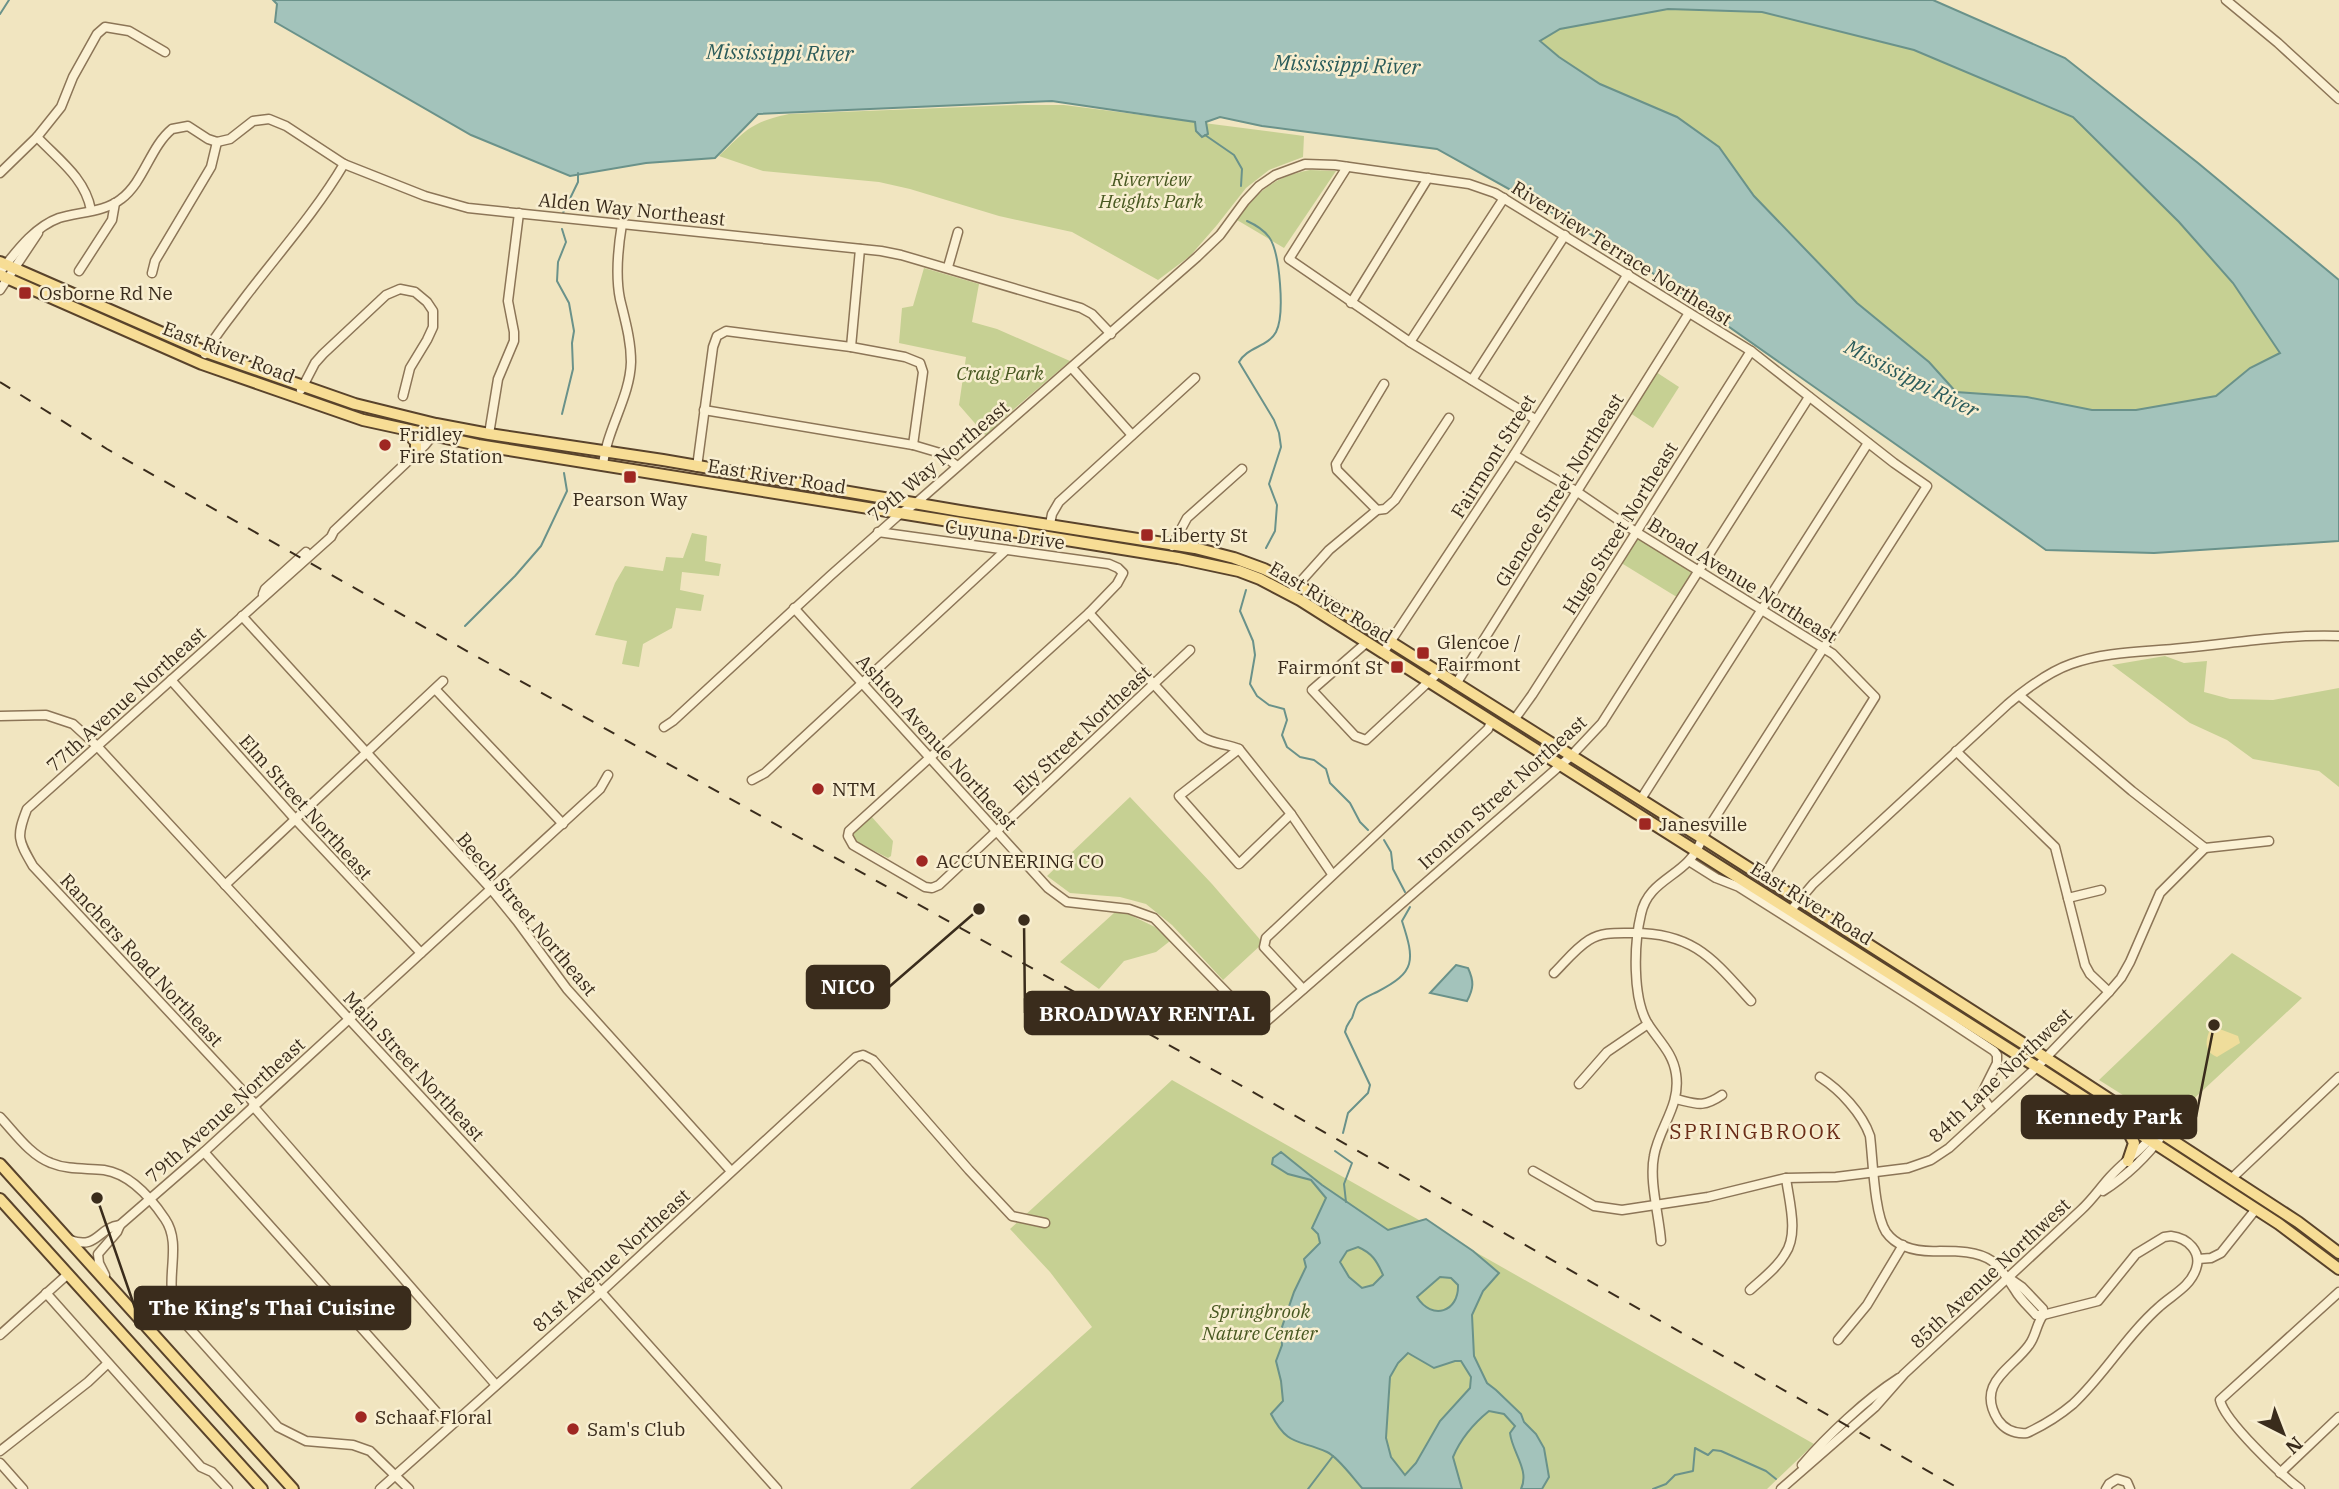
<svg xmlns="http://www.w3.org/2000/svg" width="2339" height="1489" viewBox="0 0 2339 1489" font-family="'IBM Plex Serif',serif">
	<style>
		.green { fill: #c6d093 }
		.sand { fill: #efdd9b }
		.water { fill: #a3c3bb; stroke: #6a928a; stroke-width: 2; fill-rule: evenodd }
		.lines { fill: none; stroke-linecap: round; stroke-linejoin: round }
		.stream { stroke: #6a928a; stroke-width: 2 }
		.minor-casing { stroke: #8c7557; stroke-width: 11 }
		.major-casing { stroke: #59432b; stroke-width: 14 }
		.minor { stroke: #fbf1d4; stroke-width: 8 }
		.major { stroke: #f7dd95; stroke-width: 10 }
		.rail { stroke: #3a2c1c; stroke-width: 2; stroke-dasharray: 12 12; stroke-linecap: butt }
		.poi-dot { fill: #9f2722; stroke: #f8eed0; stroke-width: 2.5 }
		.labels { text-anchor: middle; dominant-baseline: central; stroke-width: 5; stroke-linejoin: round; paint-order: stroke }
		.park-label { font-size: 19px; font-style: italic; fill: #485821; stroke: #f8eed0 }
		.street-label { font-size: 19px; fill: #3a2c1c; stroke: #f8eed0 }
		.poi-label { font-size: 19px; fill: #3a2c1c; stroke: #f8eed0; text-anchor: start }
		.water-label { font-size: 21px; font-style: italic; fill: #2a5b5a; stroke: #f8eed0 }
		.neighbourhood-label { font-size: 21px; letter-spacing: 2px; fill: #6a2d18; stroke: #f8eed0 }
		.leader { fill: none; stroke: #3a2c1c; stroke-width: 2.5 }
		.callout-dot { fill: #3a2c1c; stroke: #f8eed0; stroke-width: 2.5 }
		.callout { fill: #3a2c1c; stroke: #3a2c1c; stroke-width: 2.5 }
		.callout-label { font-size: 21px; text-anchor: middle; font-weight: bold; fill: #fff }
	</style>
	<rect width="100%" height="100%" fill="#f1e5c0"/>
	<!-- green -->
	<g class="green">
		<path d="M1668 9 1762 12 1914 50 2073 117 2179 222 2233 283 2280 353 2250 368 2216 396 2136 410H2092L2027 397 1956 392 1929 362 1857 303 1754 196 1719 147 1677 117 1600 84 1559 57 1540 40 1560 29Z"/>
		<path d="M1016 105H1064L1304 136 1303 157 1269 170 1246 188 1217 225 1190 256 1158 280 1072 232 999 216 910 189 879 182 763 171 719 156C746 130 751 122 789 114Z"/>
		<path d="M1310 170 1336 171 1284 248 1237 220C1258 190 1274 177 1310 170Z"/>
		<path d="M924 268 979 284 972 322 997 329 1070 361 1014 409 986 436 959 405 966 357 899 343 902 308 913 306Z"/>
		<path d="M1653 370 1679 387 1653 428 1627 411Z"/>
		<path d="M1636 532 1699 570 1680 599 1618 561Z"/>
		<path d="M692 533 707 536 705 561 721 564 719 576 682 572 680 590 704 595 701 611 676 608 672 628 643 644 639 667 622 664 627 641 595 635 615 583 625 566 663 571 666 557 683 558Z"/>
		<path d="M2165 656 2184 663 2207 661 2204 692 2230 699 2273 700 2339 688V787L2319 771 2253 759 2227 740 2190 723 2112 665Z"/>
		<path d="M1130 797 1212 884 1263 943 1223 980 1172 925 1146 904 1120 897 1070 893 1047 876Z"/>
		<path d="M871 816 893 841 891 856 888 858 855 841 853 833Z"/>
		<path d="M1124 912 1155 927 1170 941 1156 952 1124 961 1099 989 1060 962 1114 913Z"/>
		<path d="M2232 953 2302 998 2185 1107 2179 1104 2161 1119 2099 1080Z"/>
		<path d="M1172 1080 1814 1444 1767 1489H910L1092 1327 1050 1272 1010 1229Z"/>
	</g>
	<!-- sand -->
	<path class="sand" d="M2217 1028 2238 1036 2240 1043 2217 1057C2205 1052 2205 1043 2209 1032Z"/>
	<!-- water -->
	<g class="water">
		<path d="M273 0H1933L2065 58 2198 163 2339 280V541L2154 553 2046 550 1624 253 1437 149 1262 126 1220 117 1206 122 1208 134 1202 137 1196 131 1195 122 1052 101 758 114 715 158 646 163 570 176 471 135 275 22 277 4ZM1668 9 1762 12 1914 50 2073 117 2179 222 2233 283 2280 353 2250 368 2216 396 2136 410H2092L2027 397 1956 392 1929 362 1857 303 1754 196 1719 147 1677 117 1600 84 1559 57 1540 41 1560 29Z"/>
		<path d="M1456 965 1468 968C1474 981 1474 988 1467 1001L1430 993Z"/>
		<path d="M1281 1152 1322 1185 1388 1230 1426 1219 1473 1251 1499 1273 1483 1291 1472 1315 1474 1356 1487 1383 1496 1390 1521 1414 1524 1422 1536 1434 1544 1448 1549 1477 1542 1489H1521C1530 1470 1512 1452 1510 1433L1515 1426 1504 1414 1489 1411C1473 1424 1461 1438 1453 1457L1462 1489 1362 1488C1353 1478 1338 1457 1327 1452 1298 1439 1288 1447 1271 1414L1283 1401 1281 1381 1276 1361 1282 1345 1281 1330 1294 1292 1306 1267 1304 1259 1320 1243 1318 1234 1312 1228 1326 1198 1311 1180 1288 1174 1272 1164 1273 1158ZM1358 1247C1372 1253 1377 1261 1383 1275L1373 1285 1362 1288 1349 1277 1340 1262 1347 1251ZM1440 1277 1451 1278 1458 1285C1459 1312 1432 1321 1417 1297ZM1408 1353 1434 1368 1455 1361H1461L1471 1377 1470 1388 1440 1421 1416 1463 1405 1475 1391 1457 1386 1438 1390 1377 1398 1363Z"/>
	</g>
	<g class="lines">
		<!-- stream -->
		<g class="stream">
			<path d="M0 14 9 0"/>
			<path d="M1205 135 1234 155 1242 169 1241 186"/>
			<path d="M563 213 578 182V173"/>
			<path d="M1247 221C1256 225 1263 229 1269 237 1280 252 1285 315 1276 332 1268 347 1247 347 1239 362L1274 420 1279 433 1281 447 1269 484 1277 505 1275 531 1266 548"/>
			<path d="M562 229 566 242 558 262 557 281 569 303 574 331 572 343 573 369 562 414"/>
			<path d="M1246 590 1240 611 1253 641 1255 655 1250 684 1257 696 1269 705 1284 709 1287 720 1282 735 1287 747 1300 757 1314 760 1326 769 1330 783 1350 803 1360 822 1368 830"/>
			<path d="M465 626 515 576 541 546 567 491 564 473"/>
			<path d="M1384 840 1391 852 1393 869 1405 892"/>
			<path d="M1343 1133 1348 1113 1368 1093 1370 1085 1345 1032C1346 1025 1348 1024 1352 1018 1354 1013 1355 1007 1358 1003 1363 998 1371 995 1377 992 1416 972 1415 961 1402 921L1410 907"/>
			<path d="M1335 1151 1352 1163 1344 1184 1346 1202"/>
			<path d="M1308 1489 1333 1456"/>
			<path d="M1653 1489 1666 1484 1675 1475 1693 1471 1695 1448 1708 1455 1713 1450 1721 1451 1766 1471 1776 1479"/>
		</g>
		<defs>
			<g id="minor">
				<path d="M2226 0 2278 43 2339 99"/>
				<path d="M37 137C59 160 85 178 91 210"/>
				<path d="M1347 167 1289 259 1410 342 1535 419"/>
				<path d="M0 173 37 137 61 107 73 77 97 34 105 27 129 31 165 52"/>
				<path d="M948 267 958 232"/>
				<path d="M79 271 112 220 115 203"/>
				<path d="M0 272C16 252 34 227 59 218 79 212 105 212 121 199 144 182 150 147 172 129L188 126 208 139 217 142 230 139 253 121 269 119 286 126 344 164 425 196 468 208 881 251 901 255 1081 308 1092 314 1111 334"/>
				<path d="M152 273 155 261 211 167 217 142"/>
				<path d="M0 290 38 233"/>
				<path d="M1351 303 1428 178"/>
				<path d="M1410 342 1504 198"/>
				<path d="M851 347 860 249"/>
				<path d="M205 354C215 335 230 318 243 300 277 255 315 213 344 164"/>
				<path d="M1072 368 1132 435"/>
				<path d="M1472 380 1565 235"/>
				<path d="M301 390 315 363 323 354 386 295 400 289 415 292 427 302 433 311V327L427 340 410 368 403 396"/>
				<path d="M704 410 913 445 940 453 957 466"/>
				<path d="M489 434 498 379 514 341V332L508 301 519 213"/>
				<path d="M1514 455 1576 491 1636 532 1833 654 1875 697 1763 877"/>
				<path d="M603 466C606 430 630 398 631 362 631 340 625 320 620 299 615 274 618 248 622 224"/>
				<path d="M697 467 713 347 717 336 726 331 851 347 905 357 920 363 923 372 913 445"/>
				<path d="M1377 510 1337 470 1336 464 1384 384"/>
				<path d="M1050 524 1052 514 1059 502 1195 378"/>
				<path d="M878 532 1109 564 1118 568 1123 573 1117 584 1089 613 849 831 848 836 853 845 925 887 932 888 939 885 1190 650"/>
				<path d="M1172 546 1187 518 1242 469"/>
				<path d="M1294 589 1329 550 1377 510 1385 509 1395 500 1449 418"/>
				<path d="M263 594 265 589 306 552"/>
				<path d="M794 608 1048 888 1067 902 1129 909 1154 918 1260 1027 1571 756 1602 723 1809 397"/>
				<path d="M1089 613 1201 736C1213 745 1226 743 1239 749L1291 814 1332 874"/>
				<path d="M242 616 491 889 517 921 567 989 731 1171"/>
				<path d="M1366 643 1312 690 1355 736 1366 740 1438 673"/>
				<path d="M1383 653 1514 455 1628 274"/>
				<path d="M171 680 295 819 421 953"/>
				<path d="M1456 684 1689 313"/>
				<path d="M436 690 563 824"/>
				<path d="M2019 695 2132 791 2205 848"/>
				<path d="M0 716 46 715 73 724 97 746 601 1292 777 1489"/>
				<path d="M1514 720 1532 695 1618 561 1751 351"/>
				<path d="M664 727 673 721 830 576 901 513 915 504 1197 257 1220 235 1245 201 1259 186 1275 175 1305 164 1335 165 1469 184 1495 193 1751 351 1894 463 1927 486 1702 838C1690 877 1649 876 1641 914 1634 943 1632 998 1648 1024 1659 1041 1673 1053 1676 1074 1681 1106 1659 1127 1654 1156 1649 1181 1659 1215 1661 1241"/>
				<path d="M1239 749 1179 796 1239 864 1291 814"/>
				<path d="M1956 751 2055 847 2085 965 2090 974 2109 992"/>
				<path d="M752 780 765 773 1006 550"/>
				<path d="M1641 799 1868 443"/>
				<path d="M2205 848 2269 841"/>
				<path d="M1689 861 1716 878 1739 887 1917 1000 1994 1051 1997 1055V1063L1981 1095 1991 1109"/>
				<path d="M225 885 443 681"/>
				<path d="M2068 898 2101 890"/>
				<path d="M1791 910 1813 884 2008 704C2027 688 2048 672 2071 664 2106 651 2147 652 2183 648 2235 643 2287 634 2339 636"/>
				<path d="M1554 973C1565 962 1576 948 1589 940 1602 932 1616 933 1631 933 1693 932 1713 959 1751 1001"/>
				<path d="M1303 989 1264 947 1266 938 1488 729 1491 722"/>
				<path d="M1820 1077C1840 1090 1862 1113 1870 1136 1873 1160 1874 1213 1886 1232 1898 1249 1921 1252 1940 1251 1956 1251 1978 1251 1992 1261 2002 1268 2008 1280 2015 1290 2020 1299 2029 1307 2036 1315H2043"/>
				<path d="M1579 1084 1607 1052 1648 1024"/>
				<path d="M1676 1099C1697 1104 1703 1108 1722 1095"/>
				<path d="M255 1104 33 866C18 840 16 837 27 809L331 537 334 531 425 445 434 434"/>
				<path d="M253 1106 496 1385"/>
				<path d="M0 1117C15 1133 30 1155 51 1163 68 1170 86 1168 104 1170 130 1174 151 1198 165 1219 180 1241 169 1269 172 1293 173 1304 178 1313 184 1322L278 1427 306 1441 353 1445 370 1451 409 1489"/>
				<path d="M204 1152 449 1426"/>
				<path d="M1533 1171 1594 1206 1622 1210 1708 1197 1786 1178 1836 1177 1908 1168 1931 1160 1949 1148 2037 1067 2109 992 2121 978 2130 962 2160 893 2205 848"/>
				<path d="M2231 1179 2339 1077"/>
				<path d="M2103 1191C2125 1177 2148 1156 2163 1134"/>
				<path d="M2171 1236C2188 1238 2202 1252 2196 1269 2190 1287 2172 1295 2159 1307 2126 1336 2105 1374 2073 1404 2060 1415 2042 1426 2027 1433 2015 1434 2005 1430 1998 1420 1975 1383 2012 1369 2029 1345 2036 1336 2036 1325 2043 1315L2098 1301 2136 1254 2164 1237Z"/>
				<path d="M70 1240C98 1250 97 1228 120 1225"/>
				<path d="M2198 1259 2211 1258 2221 1253 2256 1209"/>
				<path d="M105 1275 99 1263 98 1254 117 1232 120 1225 204 1152 600 789 608 775"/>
				<path d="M2009 1278 2022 1287 2043 1309V1315"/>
				<path d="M1750 1290C1762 1279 1777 1268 1785 1254 1799 1234 1789 1201 1786 1178"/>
				<path d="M46 1293 201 1467 212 1472 228 1489"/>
				<path d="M0 1335 68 1274"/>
				<path d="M1838 1340 1867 1305 1903 1245"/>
				<path d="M0 1451 88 1382 107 1364"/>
				<path d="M0 1463 23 1489"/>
				<path d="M1802 1465C1827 1436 1866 1399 1899 1378"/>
				<path d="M2280 1473 2339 1417"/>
				<path d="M380 1489 601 1292 856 1057 863 1055 873 1060 969 1170 1012 1216 1045 1223"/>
				<path d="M1781 1489 1875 1407 1904 1374 2081 1210C2092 1200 2100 1188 2110 1177 2125 1160 2144 1149 2157 1130"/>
				<path d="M2106 1489 2109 1484 2117 1479 2127 1482 2130 1489"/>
				<path d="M2300 1489C2282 1475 2224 1421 2220 1400L2339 1292"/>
			</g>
			<g id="major">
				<path d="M0 262 206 352 355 404 436 424 489 434 663 460 960 511 1195 548 1234 558 1264 569 1316 595 1702 838 2046 1058 2298 1222 2339 1253"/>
				<path d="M0 275 202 364 363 420 478 445 1178 558 1239 571 1260 579 1300 600 2037 1067 2279 1224 2339 1269"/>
				<path d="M404 429 416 442V454"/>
				<path d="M2127 1129 2134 1143 2128 1161"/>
				<path d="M0 1164 293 1489"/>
				<path d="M0 1199 262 1489"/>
			</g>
		</defs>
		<!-- minor casing -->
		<use href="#minor" class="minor-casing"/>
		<!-- major casing -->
		<use href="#major" class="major-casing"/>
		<!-- minor -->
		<use href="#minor" class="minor"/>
		<!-- major -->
		<use href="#major" class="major"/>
		<!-- rail -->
		<path class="rail" d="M0 382 107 449 1960 1489"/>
	</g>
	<!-- markers -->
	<g class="poi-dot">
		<rect x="18" y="286" width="14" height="14" rx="3.5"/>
		<circle cx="385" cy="445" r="7"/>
		<rect x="623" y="470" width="14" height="14" rx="3.5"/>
		<rect x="1140" y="528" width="14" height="14" rx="3.5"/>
		<rect x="1416" y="646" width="14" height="14" rx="3.5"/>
		<rect x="1390" y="660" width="14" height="14" rx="3.5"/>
		<circle cx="818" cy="789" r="7"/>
		<rect x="1638" y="817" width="14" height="14" rx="3.5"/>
		<circle cx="922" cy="861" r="7"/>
		<circle cx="361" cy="1417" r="7"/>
		<circle cx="573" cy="1429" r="7"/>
	</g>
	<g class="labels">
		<!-- park labels -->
		<g class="park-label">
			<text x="1151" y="179">Riverview<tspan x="1151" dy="22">Heights Park</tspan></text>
			<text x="1000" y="373">Craig Park</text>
			<text x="1260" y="1311">Springbrook<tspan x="1260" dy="22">Nature Center</tspan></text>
		</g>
		<!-- street labels -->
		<g class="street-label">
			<text transform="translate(632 209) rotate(6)">Alden Way Northeast</text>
			<text transform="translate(1622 253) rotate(32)">Riverview Terrace Northeast</text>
			<text transform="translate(229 352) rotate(21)">East River Road</text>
			<text transform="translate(1493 456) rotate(-58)">Fairmont Street</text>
			<text transform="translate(938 461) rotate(-40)">79th Way Northeast</text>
			<text transform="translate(777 476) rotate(9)">East River Road</text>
			<text transform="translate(1559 490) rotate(-58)">Glencoe Street Northeast</text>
			<text transform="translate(1620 528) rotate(-58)">Hugo Street Northeast</text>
			<text transform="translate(1005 534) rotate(8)">Cuyuna Drive</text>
			<text transform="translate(1743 580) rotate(32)">Broad Avenue Northeast</text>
			<text transform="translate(1331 602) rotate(31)">East River Road</text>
			<text transform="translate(126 699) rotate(-42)">77th Avenue Northeast</text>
			<text transform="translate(1082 730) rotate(-43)">Ely Street Northeast</text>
			<text transform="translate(937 742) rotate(48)">Ashton Avenue Northeast</text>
			<text transform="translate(1502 792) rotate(-42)">Ironton Street Northeast</text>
			<text transform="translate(306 807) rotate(48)">Elm Street Northeast</text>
			<text transform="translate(1812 903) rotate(32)">East River Road</text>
			<text transform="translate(527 914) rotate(50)">Beech Street Northeast</text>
			<text transform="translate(142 960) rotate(47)">Ranchers Road Northeast</text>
			<text transform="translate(414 1066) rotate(47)">Main Street Northeast</text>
			<text transform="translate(2000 1075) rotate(-43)">84th Lane Northwest</text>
			<text transform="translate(225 1110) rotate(-42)">79th Avenue Northeast</text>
			<text transform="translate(611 1260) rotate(-42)">81st Avenue Northeast</text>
			<text transform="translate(1990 1273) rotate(-43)">85th Avenue Northwest</text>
		</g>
		<!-- poi labels -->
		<g class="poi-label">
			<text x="39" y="293">Osborne Rd Ne</text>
			<text x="399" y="434">Fridley<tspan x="399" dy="22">Fire Station</tspan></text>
			<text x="630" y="499" text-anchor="middle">Pearson Way</text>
			<text x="1161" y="535">Liberty St</text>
			<text x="1437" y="642">Glencoe /<tspan x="1437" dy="22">Fairmont</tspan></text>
			<text x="1383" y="667" text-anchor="end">Fairmont St</text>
			<text x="832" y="789">NTM</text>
			<text x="1659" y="824">Janesville</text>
			<text x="936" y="861">ACCUNEERING CO</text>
			<text x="375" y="1417">Schaaf Floral</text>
			<text x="587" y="1429">Sam's Club</text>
		</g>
		<!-- water labels -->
		<g class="water-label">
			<text transform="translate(780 52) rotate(1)">Mississippi River</text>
			<text transform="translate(1347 64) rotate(2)">Mississippi River</text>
			<text transform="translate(1912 378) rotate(27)">Mississippi River</text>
		</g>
		<!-- neighbourhood labels -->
		<g class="neighbourhood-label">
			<text x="1756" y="1131">SPRINGBROOK</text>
		</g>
	</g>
	<!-- callouts -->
	<path class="leader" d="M979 909L889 987M1024 920L1025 1013M2214 1025L2196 1117M97 1198L135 1308"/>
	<g class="callout-dot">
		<circle cx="979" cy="909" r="7"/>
		<circle cx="1024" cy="920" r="7"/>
		<circle cx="2214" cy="1025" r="7"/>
		<circle cx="97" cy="1198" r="7"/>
	</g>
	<g class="callout">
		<rect x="807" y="966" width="82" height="42" rx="7"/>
		<rect x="1025" y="992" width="244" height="42" rx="7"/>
		<rect x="2022" y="1096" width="174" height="42" rx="7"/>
		<rect x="135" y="1287" width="275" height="42" rx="7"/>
	</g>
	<g class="callout-label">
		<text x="848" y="994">NICO</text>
		<text x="1147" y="1021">BROADWAY RENTAL</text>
		<text x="2109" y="1124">Kennedy Park</text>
		<text x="272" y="1315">The King's Thai Cuisine</text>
	</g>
	<!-- north arrow -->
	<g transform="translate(2283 1433) rotate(138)" stroke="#f8eed0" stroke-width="5" paint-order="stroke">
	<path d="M0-5L12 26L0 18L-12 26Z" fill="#3a2c1c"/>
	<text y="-10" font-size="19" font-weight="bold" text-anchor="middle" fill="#3a2c1c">N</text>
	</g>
</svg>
